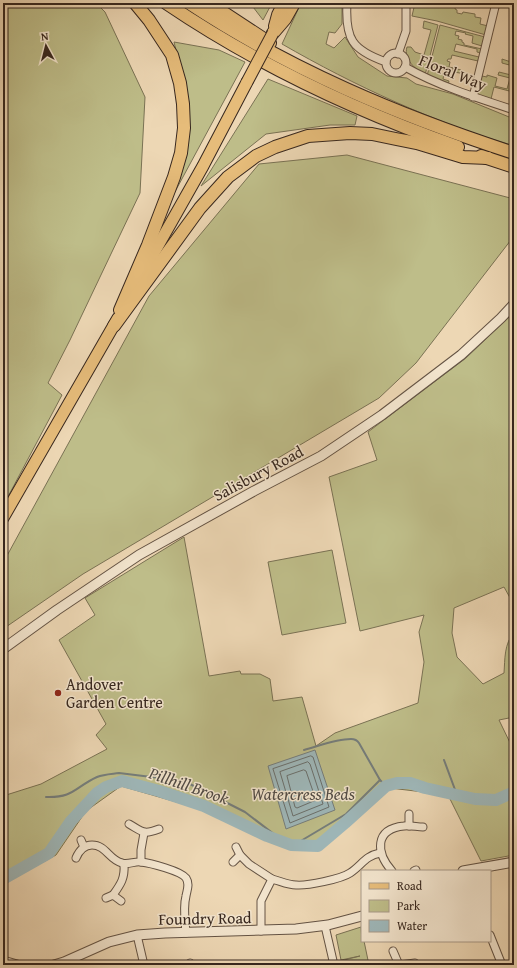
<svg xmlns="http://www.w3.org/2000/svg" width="517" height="968" viewBox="0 0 517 968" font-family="'Gentium Book Plus',serif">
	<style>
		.green { fill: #bebd89; stroke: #7a7254 }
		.water { fill: #9eb7b9; stroke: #757d7b }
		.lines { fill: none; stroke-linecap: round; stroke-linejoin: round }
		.shore { stroke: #6a6f6c; stroke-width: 1 }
		.stream { stroke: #757d7b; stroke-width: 2 }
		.river { stroke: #9eb7b9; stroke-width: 12 }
		.minor-casing { stroke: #645344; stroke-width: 9 }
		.tertiary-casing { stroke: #645344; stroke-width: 11 }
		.primary-casing { stroke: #37271e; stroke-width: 13 }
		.trunk-casing { stroke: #37271e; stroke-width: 14 }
		.minor { stroke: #f3e5ce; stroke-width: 7 }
		.tertiary { stroke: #f3e5ce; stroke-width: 9 }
		.primary { stroke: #e6bc7a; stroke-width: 11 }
		.trunk { stroke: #e6bc7a; stroke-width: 12 }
		.primary-bridge-casing { stroke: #37271e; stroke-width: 13; stroke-linecap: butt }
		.primary-bridge { stroke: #e6bc7a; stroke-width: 11 }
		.poi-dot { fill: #8f2418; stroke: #f3e5ce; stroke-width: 1.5 }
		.labels { text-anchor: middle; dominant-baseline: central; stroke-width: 3; stroke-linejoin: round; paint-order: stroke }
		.street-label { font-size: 16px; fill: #37271e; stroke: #f3e5ce }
		.poi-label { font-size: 16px; fill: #37271e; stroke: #f3e5ce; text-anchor: start }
		.water-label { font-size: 17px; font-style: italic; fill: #514b45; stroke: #f3e5ce }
	</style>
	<rect width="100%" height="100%" fill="#edd7b4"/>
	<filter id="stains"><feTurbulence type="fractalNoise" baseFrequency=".005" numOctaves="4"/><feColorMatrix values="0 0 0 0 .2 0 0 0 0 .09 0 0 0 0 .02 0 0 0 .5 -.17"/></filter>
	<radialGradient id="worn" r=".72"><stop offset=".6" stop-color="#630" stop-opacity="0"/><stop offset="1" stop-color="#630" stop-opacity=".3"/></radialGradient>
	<!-- green -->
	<g class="green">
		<path d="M3 3H96L105 12 145 97 140 193 70 340 48 383 62 395 3 506Z"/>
		<path d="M250 3H272L263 20Z"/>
		<path d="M301 3H342V24L335 33 329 32 326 44 334 48 345 37 358 57 387 76 407 78 416 84 453 94 514 119V146C433 122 355 86 282 44Z"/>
		<path d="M415 3H431L441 6 442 3 456 4 455 9 457 10V13L462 14 463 12 475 14V17L481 18 480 24 488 26 486 35 437 21 412 16Z"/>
		<path d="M424 21 438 25 425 75C416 70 403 59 407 47H411L415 52 424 55 431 30 423 28Z"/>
		<path d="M440 25 485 37 482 46 472 43 473 36 465 34 466 33 456 31 455 35 459 36 458 39 462 40V42L464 43V45L482 49 481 53 477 52V49L456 44 454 51 479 57 478 61 452 55 451 59H448L447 61 450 62 449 67 461 70 460 73 453 72V68L446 67 444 70 440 69 439 73 444 74 443 79 449 81 448 85 427 76Z"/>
		<path d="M174 42 219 50 245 62 170 201 189 102Z"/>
		<path d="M502 59 514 63V100L511 99 513 92 494 87 491 99C486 100 480 97 477 93L482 76 487 77V75L497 78 495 86 507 89 510 78 498 75 499 72 511 75 513 66 502 63Z"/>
		<path d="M268 79 357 116 355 125H330L266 134 201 186Z"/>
		<path d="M347 155 514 199V236L416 363 379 398 83 574 3 629V563L149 296 259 164Z"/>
		<path d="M514 312V605L504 587 454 608 452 633 457 657 483 684 504 673C505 660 504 643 514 633V717L499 720 514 751V855L481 861 448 795 390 788 319 847 291 845 204 810 121 786 86 811 56 855 3 884V796L41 784 107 749 96 735 106 724 59 640 95 615 85 598 184 537 209 676 240 671 241 674H260L270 679 273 701 302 697 316 746 335 733 418 703 424 662 419 632 424 615 360 631 329 477 377 460 368 432 466 358Z"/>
		<path d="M332 550 346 623 282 635 268 562Z"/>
		<path d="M361 927 362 941H364L369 965H341L340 961 360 956 341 960 336 935Z"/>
	</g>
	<!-- water -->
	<path class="water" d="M315 750 335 810 286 829 268 766Z"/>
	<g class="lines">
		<!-- shore -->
		<g class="shore">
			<path d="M311 756 313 757 329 807 290 823 273 769Z"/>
			<path d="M308 762 310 764 323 804 293 816 280 772Z"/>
			<path d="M304 770 306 771 316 800 297 808 295 807 287 776Z"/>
		</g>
		<!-- stream -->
		<g class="stream">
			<path d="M304 750C319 746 336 739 351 739 355 739 357 740 359 743L380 780 386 786"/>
			<path d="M444 760 457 795"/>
			<path d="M46 797C74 798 75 787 97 777 104 774 112 774 119 773L184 781 245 812 283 841 292 843 299 842 346 814 380 780"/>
		</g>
		<!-- river -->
		<path class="river" d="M3 879 49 853 71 821 97 793 106 787 122 781 159 791 204 806 267 836 291 845 318 846 345 823 386 786 397 783H410L425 788 475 799 496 800 514 792"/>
		<defs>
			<g id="minor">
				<path d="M347 3C345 39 352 50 386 62"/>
				<circle cx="396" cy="63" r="10"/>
				<path d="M398 54 406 31V3"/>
				<path d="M405 67C439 86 477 98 514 110"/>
				<path d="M473 97 496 3"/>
				<path d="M129 824C143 832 143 835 159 829"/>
				<path d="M409 826V814"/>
				<path d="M81 840 84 847"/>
				<path d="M236 847 240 855 249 864 272 879"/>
				<path d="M76 858C79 851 84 845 92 845 106 845 109 860 122 863 128 865 135 861 141 862 150 863 181 871 186 878 190 884 187 890 186 896 183 907 185 921 186 933"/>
				<path d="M141 862V850L144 833"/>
				<path d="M233 862 240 855"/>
				<path d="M392 871C376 853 374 829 404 826 410 825 417 827 423 827"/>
				<path d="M414 871 416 870"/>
				<path d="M113 895C121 884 125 878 124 864"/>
				<path d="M106 898 113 895 121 901"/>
				<path d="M325 926 334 965"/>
				<path d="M261 931V901L272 879C280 881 288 885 296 885 307 886 341 879 350 873 362 865 365 856 380 853"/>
				<path d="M137 935 144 965"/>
				<path d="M490 935 502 965"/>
				<path d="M393 951 399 965"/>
				<path d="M190 963 191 965"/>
				<path d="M400 965 415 963V965"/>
			</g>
			<g id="tertiary">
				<path d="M3 649 57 610 139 555 254 491 321 456 382 415 461 355 501 318 514 304"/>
				<path d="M463 871 514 862"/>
				<path d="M3 961 17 965"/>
				<path d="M54 965 64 962 109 942 137 935 165 933 296 929 328 925 362 916"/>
			</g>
			<g id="primary">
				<path d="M133 290 203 166 247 82"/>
				<path d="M3 518 118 318"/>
			</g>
			<g id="trunk">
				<path d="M166 3C256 64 356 111 458 147"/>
				<path d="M189 3C290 70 400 116 514 153"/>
				<path d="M209 3 270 43"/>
				<path d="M275 26 278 15 284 3"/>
				<path d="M273 33 285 19 294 3"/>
				<path d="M481 156 514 167"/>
				<path d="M120 310 148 245 174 177 181 153 184 128 183 104 180 83 172 55 149 20 135 3"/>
				<path d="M114 326 200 208 228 177 256 156 275 147 308 136 350 133 372 134 396 139 417 143 463 157 488 158"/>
			</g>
		</defs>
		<!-- minor casing -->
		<use href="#minor" class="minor-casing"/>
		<!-- tertiary casing -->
		<use href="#tertiary" class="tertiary-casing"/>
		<!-- primary casing -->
		<use href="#primary" class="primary-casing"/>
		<!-- trunk casing -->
		<use href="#trunk" class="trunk-casing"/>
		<!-- minor -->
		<use href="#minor" class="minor"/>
		<!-- tertiary -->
		<use href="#tertiary" class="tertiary"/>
		<!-- primary -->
		<use href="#primary" class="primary"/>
		<!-- trunk -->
		<use href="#trunk" class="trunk"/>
		<defs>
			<path id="primary-bridge" d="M247 82 273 33"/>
		</defs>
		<!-- primary-bridge casing -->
		<use href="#primary-bridge" class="primary-bridge-casing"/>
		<!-- primary-bridge -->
		<use href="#primary-bridge" class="primary-bridge"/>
	</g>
	<!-- markers -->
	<circle class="poi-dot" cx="58" cy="693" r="4"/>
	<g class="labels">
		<!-- street labels -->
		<g class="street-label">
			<text transform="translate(453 72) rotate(22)">Floral Way</text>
			<text transform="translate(258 473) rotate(-28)">Salisbury Road</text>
			<text transform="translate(205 918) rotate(-1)">Foundry Road</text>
		</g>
		<!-- poi labels -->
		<g class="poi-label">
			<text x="66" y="684">Andover<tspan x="66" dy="18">Garden Centre</tspan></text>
		</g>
		<!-- water labels -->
		<g class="water-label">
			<text transform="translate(189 785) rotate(19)">Pillhill Brook</text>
			<text x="303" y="793">Watercress Beds</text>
		</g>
	</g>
	<!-- margin -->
	<rect width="517" height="968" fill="none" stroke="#edd7b4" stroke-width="16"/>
	<rect x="4" y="4" width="509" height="960" fill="none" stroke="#37271e" stroke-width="2"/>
	<rect x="8" y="8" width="501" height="952" fill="none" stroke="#37271e"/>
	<!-- legend -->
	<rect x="361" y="870" width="130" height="72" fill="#f3e5ce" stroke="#a89988"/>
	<rect x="369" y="883" width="20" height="6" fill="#e6bc7a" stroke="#a89988"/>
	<text x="397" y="890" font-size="12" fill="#37271e">Road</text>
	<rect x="369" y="900" width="20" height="12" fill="#bebd89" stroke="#a89988"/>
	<text x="397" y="910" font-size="12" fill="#37271e">Park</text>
	<rect x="369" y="920" width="20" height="12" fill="#9eb7b9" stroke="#a89988"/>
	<text x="397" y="930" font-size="12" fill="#37271e">Water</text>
	<!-- north arrow -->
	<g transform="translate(46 46) rotate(353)" stroke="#f3e5ce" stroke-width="3" paint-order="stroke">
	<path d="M0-3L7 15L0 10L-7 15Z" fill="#37271e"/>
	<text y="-6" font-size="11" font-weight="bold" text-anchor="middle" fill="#37271e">N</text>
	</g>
	<rect width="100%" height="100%" filter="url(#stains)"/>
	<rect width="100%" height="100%" fill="url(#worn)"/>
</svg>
